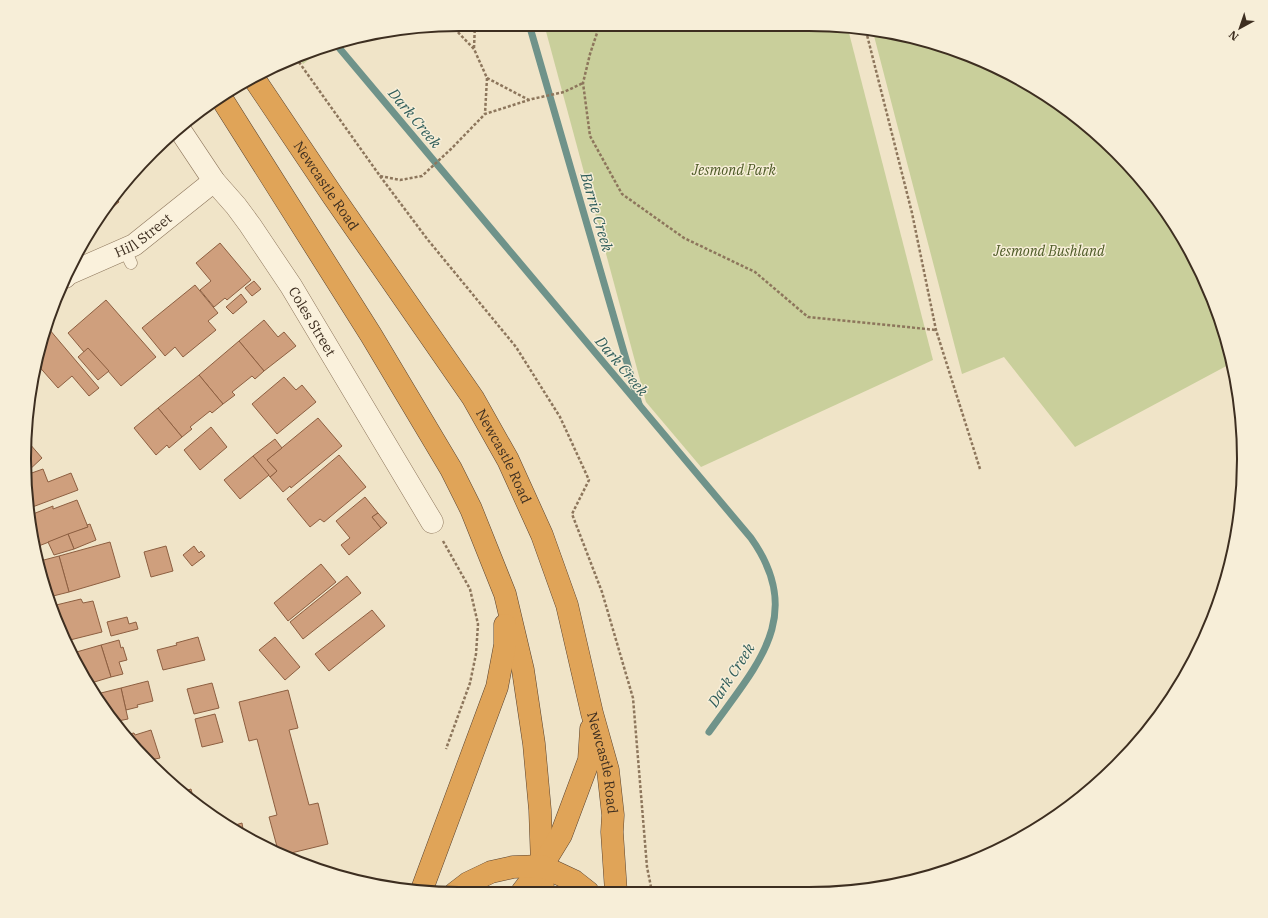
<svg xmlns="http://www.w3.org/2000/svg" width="1268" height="918" viewBox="0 0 1268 918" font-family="'IBM Plex Serif',serif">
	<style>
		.green { fill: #c9cf9b }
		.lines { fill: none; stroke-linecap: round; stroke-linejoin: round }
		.stream { stroke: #6f938a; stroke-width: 7 }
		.building { fill: #cf9f7d; stroke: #8d5f41 }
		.lane-casing { stroke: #8d765c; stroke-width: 13 }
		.street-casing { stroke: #8d765c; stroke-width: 23 }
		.highway-casing { stroke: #5b4430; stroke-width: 23 }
		.path { stroke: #8d765c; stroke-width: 2.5; stroke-dasharray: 3 2; stroke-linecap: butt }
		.lane { stroke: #faf1dc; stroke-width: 12 }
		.street { stroke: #faf1dc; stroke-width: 22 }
		.highway { stroke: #e0a458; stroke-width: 22 }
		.labels { text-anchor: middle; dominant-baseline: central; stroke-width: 3; stroke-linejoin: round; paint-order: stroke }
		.park-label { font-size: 14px; font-style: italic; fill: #4d5a26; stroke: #f7eed8 }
		.street-label { font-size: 14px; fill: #3d2e20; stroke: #f7eed8 }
		.water-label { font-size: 15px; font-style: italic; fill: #2f5d5a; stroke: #f7eed8 }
		.rim { fill: none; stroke: #3d2e20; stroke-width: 2 }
	</style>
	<rect width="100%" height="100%" fill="#f0e4c8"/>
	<!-- green -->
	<g class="green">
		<path d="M544 24H809L848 29 933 360 701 467 646 402Z"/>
		<path d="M873 32 921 39 976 57 1050 97 1096 132 1154 194 1199 266 1229 346 1232 363 1075 447 1004 357 962 374Z"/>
		<path d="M325 47 303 64 298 57Z"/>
	</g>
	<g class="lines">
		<!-- stream -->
		<g class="stream">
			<path d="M529 24 639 404"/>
			<path d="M335 43 751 538C807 617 755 667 709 732"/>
		</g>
	</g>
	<!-- building -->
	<g class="building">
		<path d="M115 197 119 202 107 212 106 211Z"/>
		<path d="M220 243 251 280 227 300 225 298 214 307 200 290 211 281 196 263Z"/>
		<path d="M254 281 261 289 252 296 245 288Z"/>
		<path d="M195 285 218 313 208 321 216 330 183 357 175 347 165 356 142 328Z"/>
		<path d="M241 294 247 302 233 314 226 307Z"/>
		<path d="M106 300 156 357 121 386 88 348 84 352 68 333Z"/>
		<path d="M264 320 278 337 284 332 296 346 264 371 239 341Z"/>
		<path d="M49 329 99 388 89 396 72 376 58 388 36 363 47 331Z"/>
		<path d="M239 341 264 371 255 379 252 376 232 392 235 395 223 404 199 375Z"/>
		<path d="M88 348 109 371 98 380 78 357Z"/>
		<path d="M199 375 223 404 212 413 210 411 190 427 192 429 182 437 158 408Z"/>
		<path d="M32 377 37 382 31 388Z"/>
		<path d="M284 377 296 390 302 385 316 402 277 434 252 404Z"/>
		<path d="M29 397 34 403 28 408Z"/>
		<path d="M158 408 182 437 169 448 167 445 156 455 134 428Z"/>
		<path d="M318 418 342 446 291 488 290 486 283 492 270 477 277 471 267 460Z"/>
		<path d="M211 427 227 447 200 470 184 450Z"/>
		<path d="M275 439 282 448 267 460 277 471 270 477 253 456Z"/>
		<path d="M29 443 42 458 27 472 25 446Z"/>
		<path d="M339 455 366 487 324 522 320 519 310 527 287 499Z"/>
		<path d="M253 456 269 475 240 499 224 480Z"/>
		<path d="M43 469 48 482 71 473 78 490 27 509 26 475Z"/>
		<path d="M365 497 378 513 372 517 381 528 349 555 341 545 350 538 336 521Z"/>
		<path d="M77 500 88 527 36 547 28 516 53 506V509Z"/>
		<path d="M378 513 387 523 381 528 372 517Z"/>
		<path d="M90 524 96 540 74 549 68 534 88 527 87 525Z"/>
		<path d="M68 534 74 549 54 555 48 542Z"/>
		<path d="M110 542 120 577 69 592 59 556Z"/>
		<path d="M166 546 173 571 151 577 144 552Z"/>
		<path d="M194 546 199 553 201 551 205 556 192 566 183 555Z"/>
		<path d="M59 556 69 592 49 597 40 561Z"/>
		<path d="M321 564 336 582 288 621 274 603Z"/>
		<path d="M347 576 361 593 303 639 290 622Z"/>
		<path d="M81 599 83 603 93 601 102 632 66 641 57 625 52 606Z"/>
		<path d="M372 610 385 626 329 671 315 654Z"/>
		<path d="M127 617 129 624 136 622 138 629 111 636 107 622Z"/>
		<path d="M198 637 205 660 163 670 157 650 177 645 176 643Z"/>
		<path d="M275 637 300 667 285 680 259 650Z"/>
		<path d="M119 640 121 648 123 647 127 660 119 662 123 674 111 677 101 645Z"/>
		<path d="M101 645 111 677 91 683 73 653Z"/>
		<path d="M148 681 153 701 137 705 138 707 126 710 121 688Z"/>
		<path d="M212 683 219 708 194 714 187 689Z"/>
		<path d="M121 688 128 719 113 722 97 694Z"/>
		<path d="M288 690 298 728 289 730 309 805 318 803 328 844 283 855 279 854 269 817 277 815 257 739 249 741 239 702Z"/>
		<path d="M215 714 223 742 202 747 195 719Z"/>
		<path d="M151 730 160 758 150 760 125 735 134 733 135 735Z"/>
		<path d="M191 789 195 805 182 792Z"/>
		<path d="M242 823 244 835 232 828V826Z"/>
	</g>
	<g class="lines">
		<defs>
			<path id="lane" d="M125 250 131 263"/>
			<g id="street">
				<path id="s1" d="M180 130 214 181 236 206 250 225 291 286 432 522"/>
				<path id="s2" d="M65 277 68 274 134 245 214 181"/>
			</g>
			<g id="highway">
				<path id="s3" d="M253 77 333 196 473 398 508 460 542 535 567 605 592 713 608 770 613 815 612 832 616 892"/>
				<path d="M220 96 371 335 451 469 471 509 505 594 523 670 534 744 540 810 543 892"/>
				<path d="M421 892 497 687 505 645V625"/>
				<path d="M522 892 542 866 561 835 589 760 591 729"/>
				<path d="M455 893 468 883 491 872 513 867 542 866 574 881 588 892"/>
			</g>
		</defs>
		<!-- lane casing -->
		<use href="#lane" class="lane-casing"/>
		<!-- street casing -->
		<use href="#street" class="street-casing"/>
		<!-- highway casing -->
		<use href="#highway" class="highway-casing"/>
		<!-- path -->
		<g class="path">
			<path d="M600 24 590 54 583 83 590 136 622 194 684 238 755 272 808 317 936 330"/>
			<path d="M451 25 474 49 487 78 485 114"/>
			<path d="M866 31 912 213 936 330 980 469"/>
			<path d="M474 48 475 24"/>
			<path d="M296 58 380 176 400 180 422 176 451 149 485 114 532 99 564 92 583 83"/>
			<path d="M487 78 529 100"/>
			<path d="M380 176 428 240 516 347 560 417 589 480 572 514 602 592 633 698 647 867 652 892"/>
			<path d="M443 541 470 589 478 624 476 654 470 683 446 749"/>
		</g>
		<!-- lane -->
		<use href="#lane" class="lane"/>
		<!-- street -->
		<use href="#street" class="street"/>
		<!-- highway -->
		<use href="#highway" class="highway"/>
	</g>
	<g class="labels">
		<!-- park labels -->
		<g class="park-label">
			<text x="734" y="170">Jesmond Park</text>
			<text x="1049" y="251">Jesmond Bushland</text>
		</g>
		<!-- street labels -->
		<g class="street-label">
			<text stroke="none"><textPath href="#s3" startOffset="131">Newcastle Road</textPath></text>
			<text stroke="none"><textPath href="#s2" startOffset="89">Hill Street</textPath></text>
			<text stroke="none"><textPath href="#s1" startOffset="233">Coles Street</textPath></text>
			<text stroke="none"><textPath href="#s3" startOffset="455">Newcastle Road</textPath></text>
			<text stroke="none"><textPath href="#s3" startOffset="779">Newcastle Road</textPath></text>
		</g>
		<!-- water labels -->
		<g class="water-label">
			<text transform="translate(415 118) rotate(50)">Dark Creek</text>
			<text transform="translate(597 212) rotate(74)">Barrie Creek</text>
			<text transform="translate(622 366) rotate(50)">Dark Creek</text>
			<text transform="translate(731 675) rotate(-57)">Dark Creek</text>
		</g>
	</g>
	<!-- crop -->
	<path d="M0 0H1268V918H0ZM459 31H809A428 428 0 0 1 1237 459V459A428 428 0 0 1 809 887H459A428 428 0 0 1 31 459V459A428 428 0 0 1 459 31Z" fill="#f7eed8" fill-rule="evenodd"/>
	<path class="rim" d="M459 31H809A428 428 0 0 1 1237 459V459A428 428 0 0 1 809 887H459A428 428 0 0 1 31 459V459A428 428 0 0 1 459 31Z"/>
	<!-- north arrow -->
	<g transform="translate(1240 28) rotate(220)" stroke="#f7eed8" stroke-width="3" paint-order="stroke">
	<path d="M0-3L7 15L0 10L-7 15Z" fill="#3d2e20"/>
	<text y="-6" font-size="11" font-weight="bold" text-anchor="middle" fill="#3d2e20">N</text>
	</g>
</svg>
